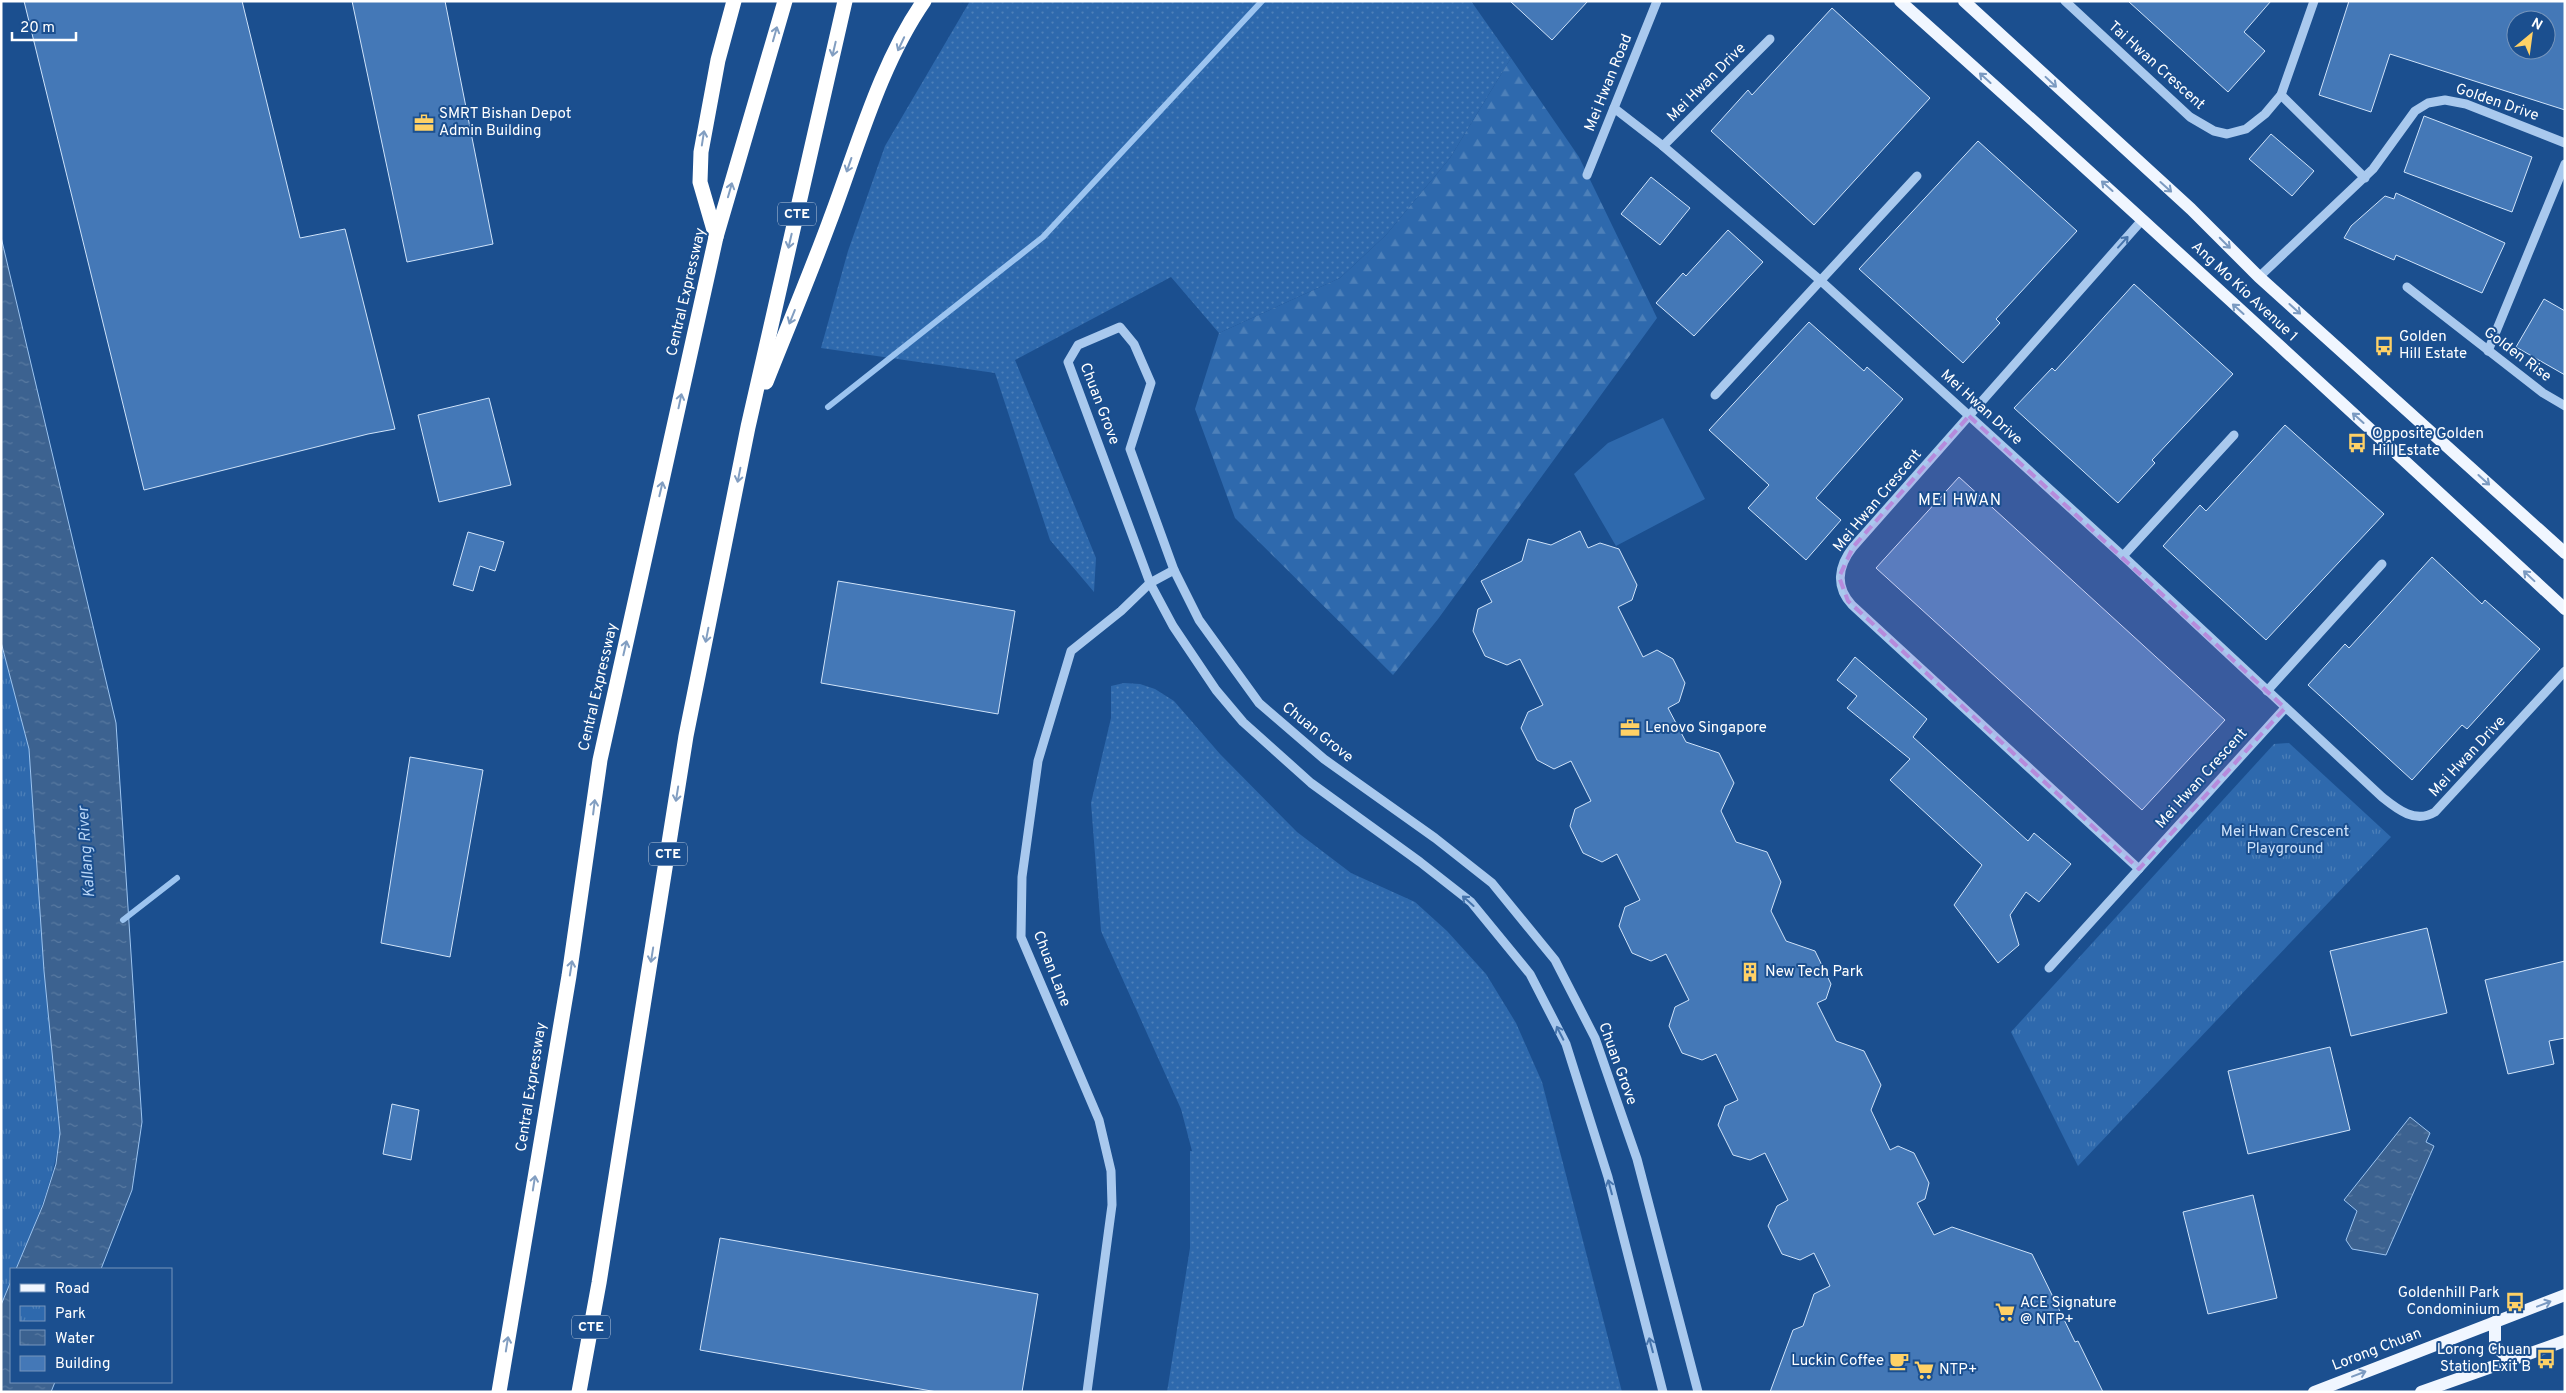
<svg xmlns="http://www.w3.org/2000/svg" width="2566" height="1393" viewBox="0 0 2566 1393" font-family="Overpass,sans-serif">
	<style>
		.grass { fill: url(#grass-dots) }
		.forest { fill: url(#forest-firs) }
		.park { fill: url(#park-tufts) }
		.pitch { fill: #2e69ad }
		.water { fill: url(#water-ripples); stroke: #9cc4f0 }
		.lines { fill: none; stroke-linecap: round; stroke-linejoin: round }
		.stream { stroke: #9cc4f0; stroke-width: 6 }
		.building { fill: #4478b7; stroke: #cfe3fa; fill-rule: evenodd }
		.minor { stroke: #a9c9ee; stroke-width: 9 }
		.major { stroke: #f0f6ff; stroke-width: 12 }
		.highway { stroke: #fff; stroke-width: 15 }
		.oneway { stroke: #829ec1 }
		.oneway2 { stroke: #7b9ac1 }
		.oneway3 { stroke: #4674ac }
		.marked { fill: #b68bdc; fill-opacity: 0.2; stroke: #b68bdc; stroke-width: 4; stroke-dasharray: 10 6; stroke-linejoin: round }
		.labels { text-anchor: middle; dominant-baseline: central; stroke-width: 4; stroke-linejoin: round; paint-order: stroke }
		.shield { fill: #1b4f8f; stroke: #bbcadd; stroke-width: 1 }
		.shield-label { font-size: 14px; font-weight: bold; fill: #fff }
		.street-label { font-size: 15px; fill: #fff; stroke: #1b4f8f }
		.poi-label { font-size: 15px; fill: #fff; stroke: #1b4f8f; text-anchor: start }
		.park-label { font-size: 15px; fill: #cfe3fa; stroke: #1b4f8f }
		.neighbourhood-label { font-size: 16px; letter-spacing: 1px; fill: #fff; stroke: #1b4f8f }
		.water-label { font-size: 16px; font-style: italic; fill: #b5d3f5; stroke: #1b4f8f }
	</style>
	<defs>
		<pattern id="grass-dots" width="8" height="8" patternUnits="userSpaceOnUse" patternTransform="scale(1.25)"><rect width="8" height="8" fill="#2e69ad"/><path d="M2 2h.1M6 6h.1" fill="none" stroke="#4d80b9" stroke-width="1.8" stroke-linecap="round"/></pattern>
		<pattern id="forest-firs" width="22" height="20" patternUnits="userSpaceOnUse" patternTransform="scale(1.25)"><rect width="22" height="20" fill="#2e69ad"/><path d="M5 1l3.5 6h-7zM16 11l3.5 6h-7z" fill="#4d80b9"/></pattern>
		<pattern id="park-tufts" width="24" height="20" patternUnits="userSpaceOnUse" patternTransform="scale(1.25)"><rect width="24" height="20" fill="#2e69ad"/><path d="M3 7l-1-3M5 7V3M7 7l1-3M15 17l-1-3M17 17v-4M19 17l1-3" fill="none" stroke="#4d80b9"/></pattern>
		<pattern id="water-ripples" width="26" height="14" patternUnits="userSpaceOnUse" patternTransform="scale(1.25)"><rect width="26" height="14" fill="#3c6290"/><path d="M2 4q2-2 4 0t4 0M15 11q2-2 4 0t4 0" fill="none" stroke="#597aa1"/></pattern>
	</defs>
	<rect width="100%" height="100%" fill="#1b4f8f"/>
	<!-- grass -->
	<g class="grass">
		<path d="M970 1H1471L1511 58 1450 158 1386 235 1340 278 1219 333 1171 277 1015 360 1096 558 1094 592 1050 540 995 373 821 348 848 251 885 146Z"/>
		<path d="M1124 683 1140 684 1155 689 1174 701 1220 754 1297 832 1351 873 1415 902 1447 931 1486 974 1516 1023 1542 1082 1622 1392H1167L1190 1248V1151H1192L1181 1109 1101 931 1091 803 1111 718V686Z"/>
	</g>
	<!-- forest -->
	<path class="forest" d="M1511 58 1579 157 1657 318 1438 619 1393 675 1235 518 1195 409 1219 333 1340 278 1386 235 1450 158Z"/>
	<!-- park -->
	<g class="park">
		<path d="M1 642 29 749 60 1133C54 1182 35 1224 16 1269H11V1281L1 1305Z"/>
		<path d="M2289 743 2391 837 2078 1166 2011 1032 2274 744Z"/>
	</g>
	<!-- pitch -->
	<path class="pitch" d="M1663 418 1705 499 1616 546 1574 474 1608 443Z"/>
	<!-- water -->
	<g class="water">
		<path d="M1 237 116 723 142 1122 132 1190 101 1269H16L43 1205 56 1164 60 1133 44 971 29 749 1 642Z"/>
		<path d="M2410 1117 2430 1133 2426 1142 2434 1146 2386 1255 2352 1249 2346 1240 2357 1211 2344 1200Z"/>
		<path d="M11 1281V1382H55L51 1392H1V1305Z"/>
	</g>
	<g class="lines">
		<!-- stream -->
		<g class="stream">
			<path d="M828 407 1043 237 1262 1"/>
			<path d="M123 920 177 878"/>
		</g>
	</g>
	<!-- building -->
	<g class="building">
		<path d="M24 1H242L300 238 345 229 395 429 368 434 144 490Z"/>
		<path d="M352 1H445L493 244 407 262Z"/>
		<path d="M1510 1H1588L1552 40Z"/>
		<path d="M2128 1H2271L2244 32 2265 51 2228 92Z"/>
		<path d="M2349 1H2565V110L2390 54 2371 112 2319 95ZM2516 20H2546V50H2516Z"/>
		<path d="M1832 8 1930 98 1814 225 1711 131 1748 90 1752 95Z"/>
		<path d="M2424 116 2532 157 2512 212 2404 172Z"/>
		<path d="M2271 134 2314 171 2292 196 2249 159Z"/>
		<path d="M1978 141 2077 231 1996 319 2000 323 1963 363 1859 269Z"/>
		<path d="M1651 177 1690 208 1660 245 1621 214Z"/>
		<path d="M2396 193 2505 243 2482 293 2396 255 2394 260 2344 238 2351 226 2385 196 2394 199Z"/>
		<path d="M1728 230 1763 262 1694 336 1656 303 1683 273 1686 276Z"/>
		<path d="M2134 284 2233 374 2152 460 2155 463 2118 503 2014 408 2052 368 2055 371Z"/>
		<path d="M2544 299 2565 311V375L2516 347Z"/>
		<path d="M1809 322 1864 371 1867 367 1903 399 1816 498 1841 520 1806 560 1748 508 1769 485 1709 430Z"/>
		<path d="M489 398 511 485 439 502 418 415Z"/>
		<path d="M2285 425 2384 514 2266 640 2163 546 2200 505 2206 511Z"/>
		<path d="M1959 477 2225 720 2142 810 1876 568Z"/>
		<path d="M1580 531 1588 548 1600 543 1619 549 1637 585 1632 600 1618 607 1643 657 1657 650 1673 659 1685 683 1679 702 1668 708 1686 742 1719 753 1734 783 1721 811 1736 842 1767 852 1781 882 1771 911 1786 941 1815 951 1831 984 1826 999 1817 1003 1836 1041 1864 1051 1881 1085 1871 1110 1890 1150 1898 1146 1914 1153 1929 1183 1925 1199 1917 1203 1934 1235 1952 1227 2032 1254 2075 1342 2078 1341 2103 1392H1770L1793 1330 1803 1326 1814 1294 1830 1286 1814 1253 1800 1260 1782 1254 1768 1226 1777 1206 1788 1200 1765 1153 1750 1160 1733 1155 1718 1125 1725 1106 1738 1100 1716 1054 1702 1060 1682 1053 1669 1026 1675 1007 1689 1000 1666 954 1651 961 1632 953 1619 926 1625 907 1640 900 1617 854 1602 862 1583 853 1570 826 1575 809 1591 801 1571 761 1554 769 1537 760 1521 728 1528 712 1543 705 1520 659 1507 665 1485 656 1473 631 1478 609 1492 602 1481 581 1522 561 1528 539 1551 545Z"/>
		<path d="M468 532 504 542 495 571 480 566 473 591 453 585Z"/>
		<path d="M2432 557 2482 604 2485 600 2540 649 2467 729 2462 725 2412 780 2308 685 2345 644 2349 648Z"/>
		<path d="M838 581 1015 611 998 714 821 683Z"/>
		<path d="M1855 657 1927 719 1913 737 2028 841 2034 833 2071 864 2039 902 2026 892 2010 915 2019 945 1998 963 1954 905 1982 865 1890 780 1910 759 1847 708 1857 696 1837 680Z"/>
		<path d="M410 757 483 770 450 957 381 943Z"/>
		<path d="M2427 928 2447 1013 2351 1036 2330 951Z"/>
		<path d="M2565 961V1038L2549 1041 2554 1064 2508 1074 2485 980Z"/>
		<path d="M2330 1047 2350 1130 2248 1154 2228 1071Z"/>
		<path d="M392 1104 419 1110 411 1160 383 1154Z"/>
		<path d="M2253 1195 2277 1298 2208 1314 2183 1212Z"/>
		<path d="M720 1238 1038 1294 1022 1392H937L700 1350Z"/>
	</g>
	<g class="lines">
		<!-- minor -->
		<g class="minor">
			<path d="M2065 1 2190 117 2214 131 2227 134 2246 129 2265 114 2281 95 2314 1"/>
			<path d="M2281 95 2365 178"/>
			<path d="M1614 108 1663 146 1821 281 2123 556 2382 797C2397 809 2415 824 2435 812L2565 671"/>
			<path d="M1663 146 1770 39"/>
			<path d="M1587 175 1657 1"/>
			<path d="M2259 277 2373 169 2415 111 2428 103 2445 100 2466 104 2565 143"/>
			<path d="M2407 287 2543 393 2565 406"/>
			<path d="M2488 351 2565 164"/>
			<path d="M1715 395 1917 176"/>
			<path d="M2123 556 2234 435"/>
			<path d="M2267 691 2382 564"/>
			<path d="M2139 869 1852 605C1835 587 1838 566 1853 547L2143 219"/>
			<path d="M2049 968 2285 708"/>
			<path d="M1087 1392 1112 1205 1111 1171 1099 1120 1021 937 1022 877 1038 761 1071 651 1121 611 1150 583 1174 570"/>
			<path d="M1663 1392 1608 1177 1566 1044 1530 974 1471 902 1420 862 1311 783 1243 722 1216 690 1173 626 1150 583 1068 362 1078 345 1120 327 1134 344 1151 383 1130 449 1174 570 1199 620 1259 703 1324 759 1435 838 1492 883 1555 960 1595 1038 1637 1159 1698 1392"/>
		</g>
		<!-- major -->
		<g class="major">
			<path d="M1900 1C2124 201 2344 405 2565 609"/>
			<path d="M1964 1 2191 209 2259 277 2565 553"/>
			<path d="M2495 1322V1345L2509 1360"/>
			<path d="M2314 1392 2565 1295"/>
			<path d="M2421 1392 2565 1341"/>
		</g>
		<!-- highway -->
		<g class="highway">
			<path d="M716 237 700 182 701 152 718 60 734 1"/>
			<path d="M766 382C787 329 809 277 829 223 857 150 879 66 924 1"/>
			<path d="M499 1392 569 976 600 760 716 237 785 1"/>
			<path d="M579 1392 599 1283 686 736 748 427 845 1"/>
		</g>
	</g>
	<!-- one-way arrows -->
	<defs><path id="oneway-shaft" d="M-6 0H5M1.5-3L5.5 0L1.5 3" fill="none" stroke-width="1.6" stroke-linecap="round" stroke-linejoin="round" transform="scale(1.25)"/></defs>
	<g class="oneway">
		<use href="#oneway-shaft" transform="translate(775 34) rotate(-74)"/>
		<use href="#oneway-shaft" transform="translate(901 44) rotate(115)"/>
		<use href="#oneway-shaft" transform="translate(834 49) rotate(103)"/>
		<use href="#oneway-shaft" transform="translate(703 138) rotate(-81)"/>
		<use href="#oneway-shaft" transform="translate(849 165) rotate(109)"/>
		<use href="#oneway-shaft" transform="translate(730 190) rotate(-74)"/>
		<use href="#oneway-shaft" transform="translate(790 241) rotate(103)"/>
		<use href="#oneway-shaft" transform="translate(792 317) rotate(112)"/>
		<use href="#oneway-shaft" transform="translate(680 401) rotate(-78)"/>
		<use href="#oneway-shaft" transform="translate(739 475) rotate(101)"/>
		<use href="#oneway-shaft" transform="translate(661 489) rotate(-77)"/>
		<use href="#oneway-shaft" transform="translate(707 635) rotate(101)"/>
		<use href="#oneway-shaft" transform="translate(625 648) rotate(-77)"/>
		<use href="#oneway-shaft" transform="translate(677 794) rotate(99)"/>
		<use href="#oneway-shaft" transform="translate(594 807) rotate(-83)"/>
		<use href="#oneway-shaft" transform="translate(652 955) rotate(99)"/>
		<use href="#oneway-shaft" transform="translate(571 968) rotate(-81)"/>
		<use href="#oneway-shaft" transform="translate(534 1183) rotate(-81)"/>
		<use href="#oneway-shaft" transform="translate(507 1344) rotate(-81)"/>
	</g>
	<g class="oneway2">
		<use href="#oneway-shaft" transform="translate(1985 78) rotate(-138)"/>
		<use href="#oneway-shaft" transform="translate(2051 82) rotate(43)"/>
		<use href="#oneway-shaft" transform="translate(2107 186) rotate(-138)"/>
		<use href="#oneway-shaft" transform="translate(2166 187) rotate(42)"/>
		<use href="#oneway-shaft" transform="translate(2225 243) rotate(45)"/>
		<use href="#oneway-shaft" transform="translate(2238 309) rotate(-138)"/>
		<use href="#oneway-shaft" transform="translate(2295 309) rotate(42)"/>
		<use href="#oneway-shaft" transform="translate(2358 418) rotate(-138)"/>
		<use href="#oneway-shaft" transform="translate(2484 480) rotate(42)"/>
		<use href="#oneway-shaft" transform="translate(2529 576) rotate(-137)"/>
		<use href="#oneway-shaft" transform="translate(2544 1304) rotate(-21)"/>
		<use href="#oneway-shaft" transform="translate(2359 1374) rotate(-21)"/>
	</g>
	<g class="oneway3">
		<use href="#oneway-shaft" transform="translate(2123 242) rotate(-48)"/>
		<use href="#oneway-shaft" transform="translate(1468 901) rotate(-138)"/>
		<use href="#oneway-shaft" transform="translate(1560 1033) rotate(-117)"/>
		<use href="#oneway-shaft" transform="translate(1610 1187) rotate(-105)"/>
		<use href="#oneway-shaft" transform="translate(1651 1345) rotate(-105)"/>
	</g>
	<!-- marked area -->
	<path class="marked" d="M1969 416 2285 708 2139 869 1848 601 1839 577 1853 547Z"/>
	<!-- icons -->
	<defs>
		<symbol id="office-bare" viewBox="-9 -9 18 18"><path d="M-6-3h4V-5.5h4V-3h4V5H-6ZM-1-4.5V-3h2v-1.5ZM-6 0V1H6V0Z" fill="#ffd166" stroke="#1b4f8f" stroke-width="2.5" paint-order="stroke"/></symbol>
		<symbol id="bus-bare" viewBox="-9 -9 18 18"><path d="M-5-6H5V4H4V6H2V4H-2V6H-4V4H-5ZM-3.5-4V0h7V-4ZM-3.5 1.2v1.5H-2V1.2ZM2 1.2v1.5H3.5V1.2Z" fill="#ffd166" stroke="#1b4f8f" stroke-width="2.5" paint-order="stroke"/></symbol>
		<symbol id="building-bare" viewBox="-9 -9 18 18"><path d="M-4-6H4V6H1V3H-1V6H-4ZM-2.5-4.3h1.7v1.8h-1.7ZM.8-4.3h1.7v1.8H.8ZM-2.5-1h1.7V.8h-1.7ZM.8-1h1.7V.8H.8Z" fill="#ffd166" stroke="#1b4f8f" stroke-width="2.5" paint-order="stroke"/></symbol>
		<symbol id="supermarket-bare" viewBox="-9 -9 18 18"><path d="M-6-5.5h2.5l.6 2H6L4.5 2H-2.5L-4.4-4H-6ZM-1.5 3.2a1.3 1.3 0 1 0 .1 0ZM3 3.2a1.3 1.3 0 1 0 .1 0Z" fill="#ffd166" stroke="#1b4f8f" stroke-width="2.5" paint-order="stroke"/></symbol>
		<symbol id="cafe-bare" viewBox="-9 -9 18 18"><path d="M-5.5-4.5H6V0H3Q3 3.5 0 3.5H-2.5Q-5.5 3.5-5.5 0ZM3-3.2v2h1.7v-2ZM-6 4.5H4V6H-6Z" fill="#ffd166" stroke="#1b4f8f" stroke-width="2.5" paint-order="stroke"/></symbol>
	</defs>
	<g fill-rule="evenodd">
		<use href="#office-bare" x="410" y="109" width="28" height="28"/>
		<use href="#bus-bare" x="2370" y="332" width="28" height="28"/>
		<use href="#bus-bare" x="2343" y="429" width="28" height="28"/>
		<use href="#office-bare" x="1616" y="714" width="28" height="28"/>
		<use href="#building-bare" x="1736" y="958" width="28" height="28"/>
		<use href="#bus-bare" x="2501" y="1288" width="28" height="28"/>
		<use href="#supermarket-bare" x="1991" y="1298" width="28" height="28"/>
		<use href="#bus-bare" x="2532" y="1345" width="28" height="28"/>
		<use href="#cafe-bare" x="1885" y="1347" width="28" height="28"/>
		<use href="#supermarket-bare" x="1910" y="1356" width="28" height="28"/>
	</g>
	<g class="labels">
		<!-- shield labels -->
		<g class="shield">
			<rect x="778" y="202.5" width="38" height="23" rx="4"/>
			<rect x="649" y="842.5" width="38" height="23" rx="4"/>
			<rect x="572" y="1315.5" width="38" height="23" rx="4"/>
		</g>
		<g class="shield-label">
			<text x="797" y="214">CTE</text>
			<text x="668" y="854">CTE</text>
			<text x="591" y="1327">CTE</text>
		</g>
		<!-- street labels -->
		<g class="street-label">
			<text transform="translate(2156 66) rotate(42)">Tai Hwan Crescent</text>
			<text transform="translate(1609 83) rotate(-68)">Mei Hwan Road</text>
			<text transform="translate(1707 83) rotate(-45)">Mei Hwan Drive</text>
			<text transform="translate(2497 103) rotate(19)">Golden Drive</text>
			<text transform="translate(687 292) rotate(-77)">Central Expressway</text>
			<text transform="translate(2244 292) rotate(43)">Ang Mo Kio Avenue 1</text>
			<text transform="translate(2517 355) rotate(37)">Golden Rise</text>
			<text transform="translate(1099 404) rotate(69)">Chuan Grove</text>
			<text transform="translate(1981 408) rotate(42)">Mei Hwan Drive</text>
			<text transform="translate(1878 501) rotate(-50)">Mei Hwan Crescent</text>
			<text transform="translate(599 687) rotate(-77)">Central Expressway</text>
			<text transform="translate(1317 733) rotate(39)">Chuan Grove</text>
			<text transform="translate(2468 757) rotate(-47)">Mei Hwan Drive</text>
			<text transform="translate(2202 779) rotate(-48)">Mei Hwan Crescent</text>
			<text transform="translate(1051 969) rotate(69)">Chuan Lane</text>
			<text transform="translate(1617 1064) rotate(70)">Chuan Grove</text>
			<text transform="translate(532 1087) rotate(-81)">Central Expressway</text>
			<text transform="translate(2377 1350) rotate(-21)">Lorong Chuan</text>
		</g>
		<!-- poi labels -->
		<g class="poi-label">
			<text x="439" y="114">SMRT Bishan Depot<tspan x="439" dy="17">Admin Building</tspan></text>
			<text x="2399" y="337">Golden<tspan x="2399" dy="17">Hill Estate</tspan></text>
			<text x="2372" y="434">Opposite Golden<tspan x="2372" dy="17">Hill Estate</tspan></text>
			<text x="1645" y="728">Lenovo Singapore</text>
			<text x="1765" y="972">New Tech Park</text>
			<text x="2500" y="1293" text-anchor="end">Goldenhill Park<tspan x="2500" dy="17">Condominium</tspan></text>
			<text x="2020" y="1303">ACE Signature<tspan x="2020" dy="17">@ NTP+</tspan></text>
			<text x="2531" y="1350" text-anchor="end">Lorong Chuan<tspan x="2531" dy="17">Station Exit B</tspan></text>
			<text x="1884" y="1361" text-anchor="end">Luckin Coffee</text>
			<text x="1939" y="1370">NTP+</text>
		</g>
		<!-- park labels -->
		<g class="park-label">
			<text x="2285" y="832">Mei Hwan Crescent<tspan x="2285" dy="17">Playground</tspan></text>
		</g>
		<!-- neighbourhood labels -->
		<g class="neighbourhood-label">
			<text x="1960" y="501">MEI HWAN</text>
		</g>
		<!-- water labels -->
		<g class="water-label">
			<text transform="translate(87 852) rotate(-94)">Kallang River</text>
		</g>
	</g>
	<!-- border -->
	<rect width="2566" height="1393" fill="none" stroke="#ffffff" stroke-width="5"/>
	<!-- legend -->
	<rect x="10" y="1268" width="162" height="115" fill="#1b4f8f" stroke="#7695bc"/>
	<rect x="20" y="1284" width="25" height="8" fill="#f0f6ff" stroke="#7695bc"/>
	<text x="55" y="1293" font-size="15" fill="#ffffff">Road</text>
	<rect x="20" y="1306" width="25" height="15" fill="url(#park-tufts)" stroke="#7695bc"/>
	<text x="55" y="1318" font-size="15" fill="#ffffff">Park</text>
	<rect x="20" y="1330" width="25" height="15" fill="url(#water-ripples)" stroke="#7695bc"/>
	<text x="55" y="1343" font-size="15" fill="#ffffff">Water</text>
	<rect x="20" y="1356" width="25" height="15" fill="#4478b7" stroke="#7695bc"/>
	<text x="55" y="1368" font-size="15" fill="#ffffff">Building</text>
	<!-- north arrow -->
	<g transform="translate(2531 35) rotate(29)"><circle r="24" fill="#1b4f8f" stroke="#7695bc"/>
	<path d="M0-4L9 19L0 12L-9 19Z" fill="#ffd166"/>
	<text y="-8" font-size="14" font-weight="bold" text-anchor="middle" fill="#ffffff">N</text>
	</g>
	<!-- scale -->
	<path d="M12 32v8h64v-8" fill="none" stroke="#ffffff" stroke-width="2.5"/>
	<text x="20" y="32" font-size="15" fill="#ffffff" stroke="#1b4f8f" stroke-width="4" paint-order="stroke">20 m</text>
</svg>
